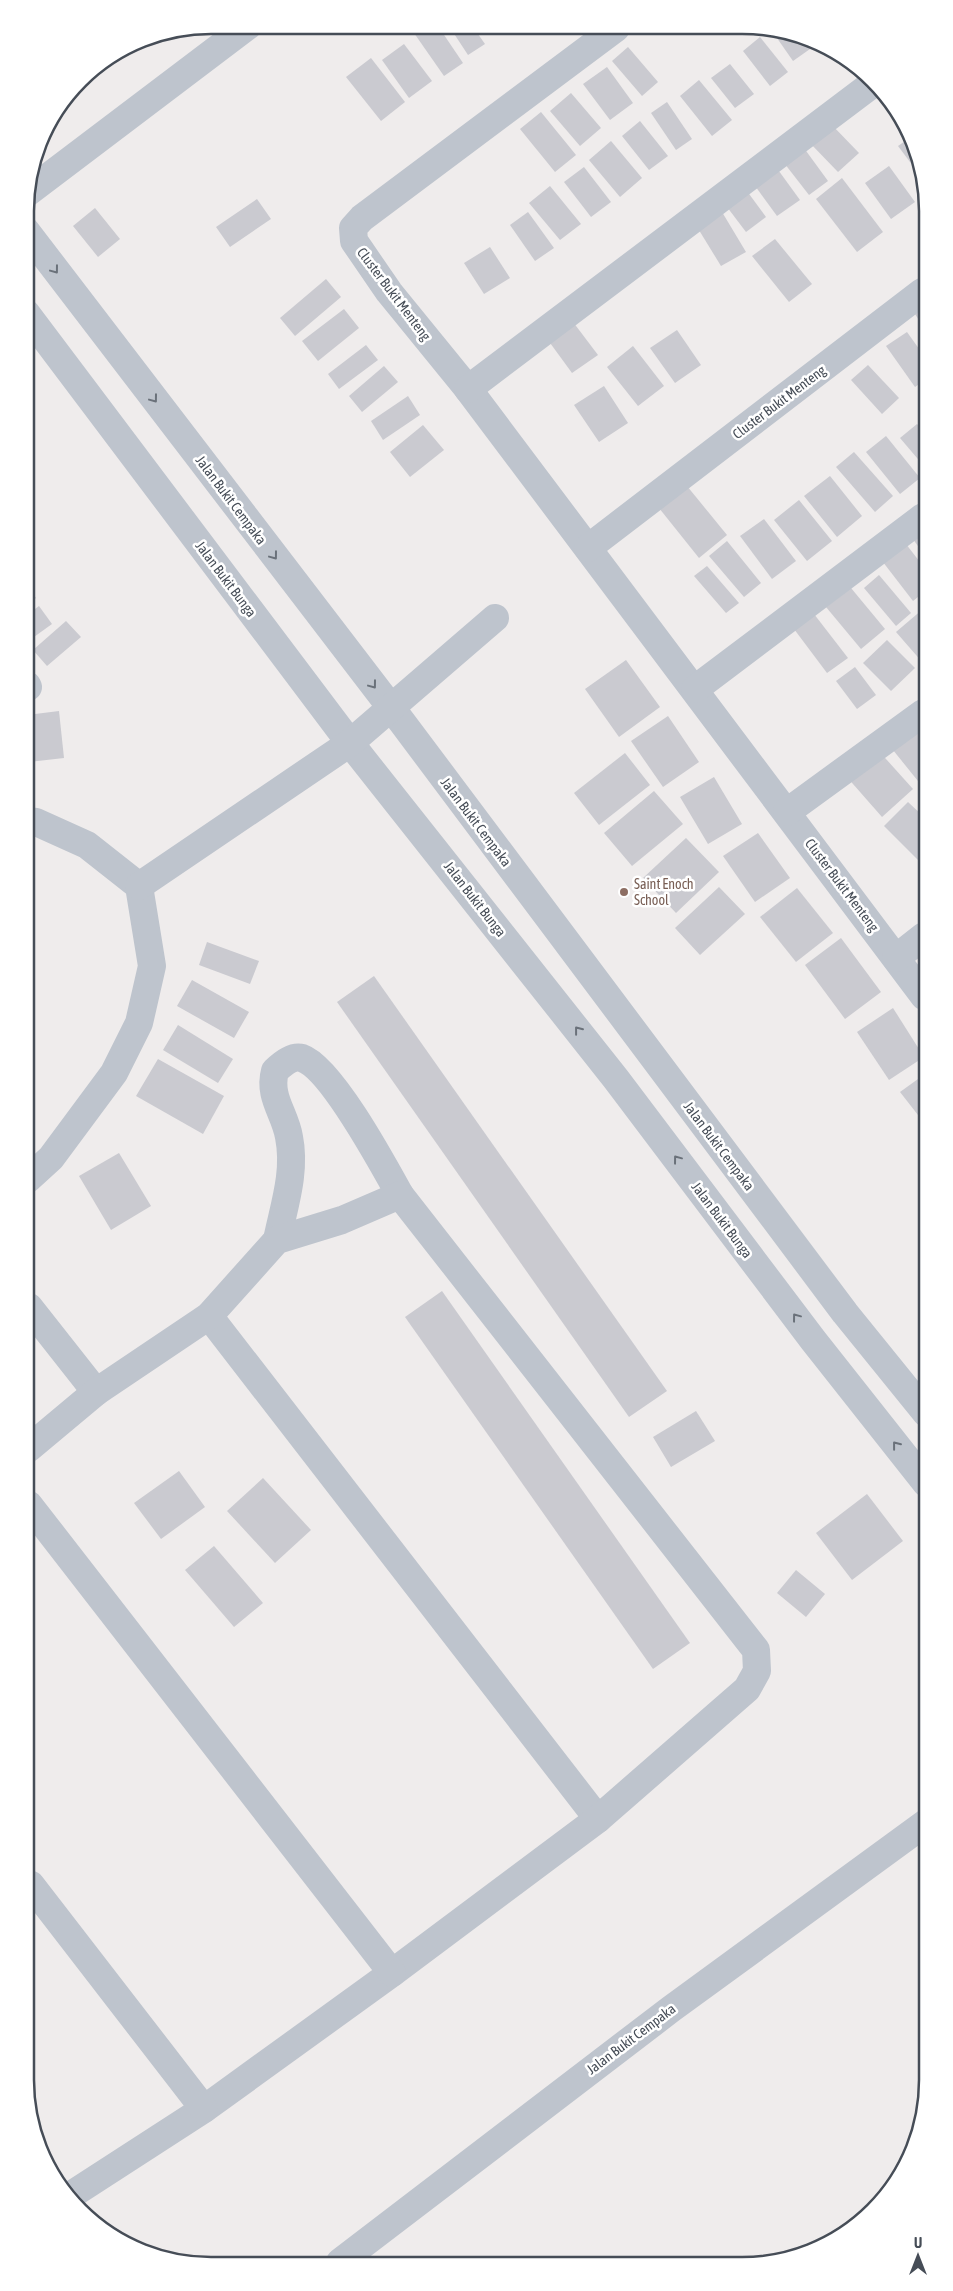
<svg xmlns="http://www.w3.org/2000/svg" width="953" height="2291" viewBox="0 0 953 2291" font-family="'Asap Condensed',sans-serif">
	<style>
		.building { fill: #cacad0 }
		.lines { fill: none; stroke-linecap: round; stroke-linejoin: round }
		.minor { stroke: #bec4cd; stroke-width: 28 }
		.tertiary { stroke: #bec4cd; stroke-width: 28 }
		.oneway { stroke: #6a717a }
		.education-dot { fill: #8d6e63; stroke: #fff; stroke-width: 2 }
		.labels { text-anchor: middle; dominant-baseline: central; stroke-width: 5; stroke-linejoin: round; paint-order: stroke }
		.street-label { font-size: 14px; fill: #464d57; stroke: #fff }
		.education-label { font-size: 14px; fill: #785e54; stroke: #fff; text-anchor: start }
		.rim { fill: none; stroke: #464d57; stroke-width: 2.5 }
	</style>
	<rect width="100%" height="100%" fill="#efecec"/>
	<!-- building -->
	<g class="building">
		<path d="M425 26H438L463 63 444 76 414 33Z"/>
		<path d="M449 26 473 27 485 44 468 55Z"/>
		<path d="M770 28 778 29 801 36 810 49 793 61Z"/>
		<path d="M760 37 788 72 770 86 743 51Z"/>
		<path d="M404 44 432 81 409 98 382 60Z"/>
		<path d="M628 47 658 82 642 96 612 61Z"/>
		<path d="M371 58 405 102 381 121 346 77Z"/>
		<path d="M730 64 754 94 735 108 711 78Z"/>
		<path d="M607 67 633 103 610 120 583 84Z"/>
		<path d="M699 80 732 120 712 136 680 96Z"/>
		<path d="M571 93 601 128 580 146 550 111Z"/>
		<path d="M667 102 692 139 676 150 651 113Z"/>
		<path d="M541 112 576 155 555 172 520 129Z"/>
		<path d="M640 121 668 156 649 170 622 136Z"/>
		<path d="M830 123 859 153 838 172 809 142Z"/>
		<path d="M911 137 922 163V178L898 146Z"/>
		<path d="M611 141 642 178 620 197 589 160Z"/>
		<path d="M801 144 828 181 809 195 781 159Z"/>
		<path d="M889 166 915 202 891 219 865 183Z"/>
		<path d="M584 167 611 202 591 217 564 182Z"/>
		<path d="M776 167 800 200 777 216 753 183Z"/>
		<path d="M842 178 883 232 857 252 816 199Z"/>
		<path d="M550 186 581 224 560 240 529 203Z"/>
		<path d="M744 187 766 217 746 232 724 203Z"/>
		<path d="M257 199 271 219 230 247 216 227Z"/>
		<path d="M719 207 746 252 721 266 694 222Z"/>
		<path d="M95 208 120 239 98 257 73 226Z"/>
		<path d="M528 212 554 248 535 261 510 225Z"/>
		<path d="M775 239 812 284 789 302 752 256Z"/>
		<path d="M490 247 510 278 484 294 464 263Z"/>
		<path d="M326 279 341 297 295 336 280 318Z"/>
		<path d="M344 309 359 328 318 361 302 341Z"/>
		<path d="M922 309V325L915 314Z"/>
		<path d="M570 318 598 355 572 373 545 336Z"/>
		<path d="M677 330 701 365 675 383 650 348Z"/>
		<path d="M907 332 922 353V382L915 387 886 346Z"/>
		<path d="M366 345 378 360 339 389 328 374Z"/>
		<path d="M633 346 664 386 638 406 607 367Z"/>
		<path d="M868 365 899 398 882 414 851 380Z"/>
		<path d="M384 366 398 382 362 412 349 396Z"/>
		<path d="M604 386 628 423 599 442 574 405Z"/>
		<path d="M408 396 420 415 383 440 371 421Z"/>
		<path d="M917 424 923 430V465L900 438Z"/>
		<path d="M423 425 444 450 410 477 390 452Z"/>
		<path d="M886 436 920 478 900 494 866 452Z"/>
		<path d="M854 452 893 496 875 512 836 467Z"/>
		<path d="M830 476 862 516 837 537 804 496Z"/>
		<path d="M687 486 727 535 699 558 659 508Z"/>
		<path d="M799 500 832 541 807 561 774 520Z"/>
		<path d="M764 519 796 561 772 579 740 536Z"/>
		<path d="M923 526V553L910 535Z"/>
		<path d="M899 535 923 566V593L913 601 876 553Z"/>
		<path d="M727 541 761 583 744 597 709 556Z"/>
		<path d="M707 566 739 603 726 613 694 576Z"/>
		<path d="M879 575 911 613 896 626 864 588Z"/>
		<path d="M27 586 36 598 27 605Z"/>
		<path d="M851 588 885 629 861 649 826 607Z"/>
		<path d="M39 606 52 624 27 642V615Z"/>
		<path d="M923 609V663L896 632Z"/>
		<path d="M814 614 848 658 827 673 794 629Z"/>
		<path d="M66 621 81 637 47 666 33 650Z"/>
		<path d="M887 640 915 668 891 691 863 663Z"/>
		<path d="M626 660 660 707 619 737 585 689Z"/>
		<path d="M855 667 876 695 857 709 836 681Z"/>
		<path d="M59 711 64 758 29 762 27 715Z"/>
		<path d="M668 716 699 762 663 787 631 741Z"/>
		<path d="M923 725 924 785 922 786 893 750Z"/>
		<path d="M877 749 913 789 882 817 846 776Z"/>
		<path d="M625 753 650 785 599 825 574 793Z"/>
		<path d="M714 777 742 824 708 844 680 797Z"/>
		<path d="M654 791 683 824 632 866 604 833Z"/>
		<path d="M908 802 924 817V855L918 860 884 826Z"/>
		<path d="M758 833 790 878 755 902 723 856Z"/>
		<path d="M686 838 719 872 676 913 643 878Z"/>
		<path d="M719 887 745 914 700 955 675 928Z"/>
		<path d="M797 888 833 933 796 962 760 917Z"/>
		<path d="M841 938 881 992 845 1019 805 965Z"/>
		<path d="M207 942 259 961 250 984 199 965Z"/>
		<path d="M374 976 667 1391 629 1417 337 1002Z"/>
		<path d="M192 980 249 1012 234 1038 177 1006Z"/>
		<path d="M893 1008 924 1057 889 1080 857 1032Z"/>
		<path d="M178 1025 233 1059 218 1083 163 1050Z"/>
		<path d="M158 1059 224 1096 203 1134 136 1096Z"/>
		<path d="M925 1074V1124L900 1092Z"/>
		<path d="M119 1153 151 1206 111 1230 79 1176Z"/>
		<path d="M442 1291 690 1643 653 1669 405 1317Z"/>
		<path d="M696 1411 715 1441 671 1467 653 1437Z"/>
		<path d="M179 1471 205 1507 161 1539 134 1503Z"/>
		<path d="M263 1478 311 1530 275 1563 227 1511Z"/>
		<path d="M867 1494 903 1541 852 1580 816 1533Z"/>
		<path d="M214 1546 263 1603 234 1627 185 1570Z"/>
		<path d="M796 1570 825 1594 806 1617 777 1593Z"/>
	</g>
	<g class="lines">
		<!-- minor -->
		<g class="minor">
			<path d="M616 28 362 218 353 228 354 241 389 292 468 389 924 996"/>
			<path d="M27 193 249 25"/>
			<path d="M26 231 402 722 845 1313 926 1413"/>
			<path d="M26 313 350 743 616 1079 813 1340 926 1483"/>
			<path d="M468 389 875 82"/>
			<path d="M588 548 922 292"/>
			<path d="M27 685 28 687"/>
			<path d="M695 689 923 517"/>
			<path d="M787 812 923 713"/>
			<path d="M27 821 36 822 87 845 139 886 152 966 139 1023 114 1073 51 1158 28 1179"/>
			<path d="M139 886 350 743 495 618"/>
			<path d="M896 958 924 936"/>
			<path d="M277 1240C284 1206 296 1172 289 1137 285 1113 268 1097 275 1071 281 1065 292 1055 302 1058 331 1068 384 1166 400 1195"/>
			<path d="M29 1307 96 1392"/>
			<path d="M209 1316 598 1819"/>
			<path d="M29 1448 96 1392 209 1316 277 1240 342 1220 400 1195 756 1650 757 1671 747 1689 598 1819 392 1973 204 2109 68 2197"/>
			<path d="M29 1505 392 1973"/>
			<path d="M31 1885 204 2109"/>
		</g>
		<!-- tertiary -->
		<path class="tertiary" d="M340 2262 671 2009 927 1822"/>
	</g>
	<!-- one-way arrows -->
	<defs><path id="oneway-chevron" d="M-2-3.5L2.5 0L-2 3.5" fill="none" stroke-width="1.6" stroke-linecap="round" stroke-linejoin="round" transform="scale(1.25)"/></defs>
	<g class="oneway">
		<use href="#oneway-chevron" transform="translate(55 270) rotate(53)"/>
		<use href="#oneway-chevron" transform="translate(154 399) rotate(53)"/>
		<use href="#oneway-chevron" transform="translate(274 556) rotate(53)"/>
		<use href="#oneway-chevron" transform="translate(373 685) rotate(53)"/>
		<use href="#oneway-chevron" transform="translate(578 1030) rotate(-128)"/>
		<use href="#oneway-chevron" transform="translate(677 1159) rotate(-127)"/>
		<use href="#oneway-chevron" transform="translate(796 1317) rotate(-127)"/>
		<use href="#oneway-chevron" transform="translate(896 1445) rotate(-128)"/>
	</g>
	<!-- markers -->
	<circle class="education-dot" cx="624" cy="892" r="5"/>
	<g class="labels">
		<!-- street labels -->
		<g class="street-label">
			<text transform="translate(394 294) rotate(53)">Cluster Bukit Menteng</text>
			<text transform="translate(779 402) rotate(-37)">Cluster Bukit Menteng</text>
			<text transform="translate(231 500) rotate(53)">Jalan Bukit Cempaka</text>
			<text transform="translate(226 579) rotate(53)">Jalan Bukit Bunga</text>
			<text transform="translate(476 822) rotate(53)">Jalan Bukit Cempaka</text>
			<text transform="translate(842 885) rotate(53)">Cluster Bukit Menteng</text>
			<text transform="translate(475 899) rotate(52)">Jalan Bukit Bunga</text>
			<text transform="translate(719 1146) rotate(53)">Jalan Bukit Cempaka</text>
			<text transform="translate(722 1220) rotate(53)">Jalan Bukit Bunga</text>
			<text transform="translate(631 2039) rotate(-37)">Jalan Bukit Cempaka</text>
		</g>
		<!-- education labels -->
		<g class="education-label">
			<text x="634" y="884">Saint Enoch<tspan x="634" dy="16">School</tspan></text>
		</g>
	</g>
	<!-- crop -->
	<path d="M0 0H953V2291H0ZM211 34H742A177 177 0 0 1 919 211V2080A177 177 0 0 1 742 2257H211A177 177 0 0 1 34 2080V211A177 177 0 0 1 211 34Z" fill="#fff" fill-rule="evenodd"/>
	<path class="rim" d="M211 34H742A177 177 0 0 1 919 211V2080A177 177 0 0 1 742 2257H211A177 177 0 0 1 34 2080V211A177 177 0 0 1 211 34Z"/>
	<!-- north arrow -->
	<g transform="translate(918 2256)" stroke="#ffffff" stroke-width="4" paint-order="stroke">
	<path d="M0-4L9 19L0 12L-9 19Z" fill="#464d57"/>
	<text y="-8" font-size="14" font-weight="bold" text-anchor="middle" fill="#464d57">U</text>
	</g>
</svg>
